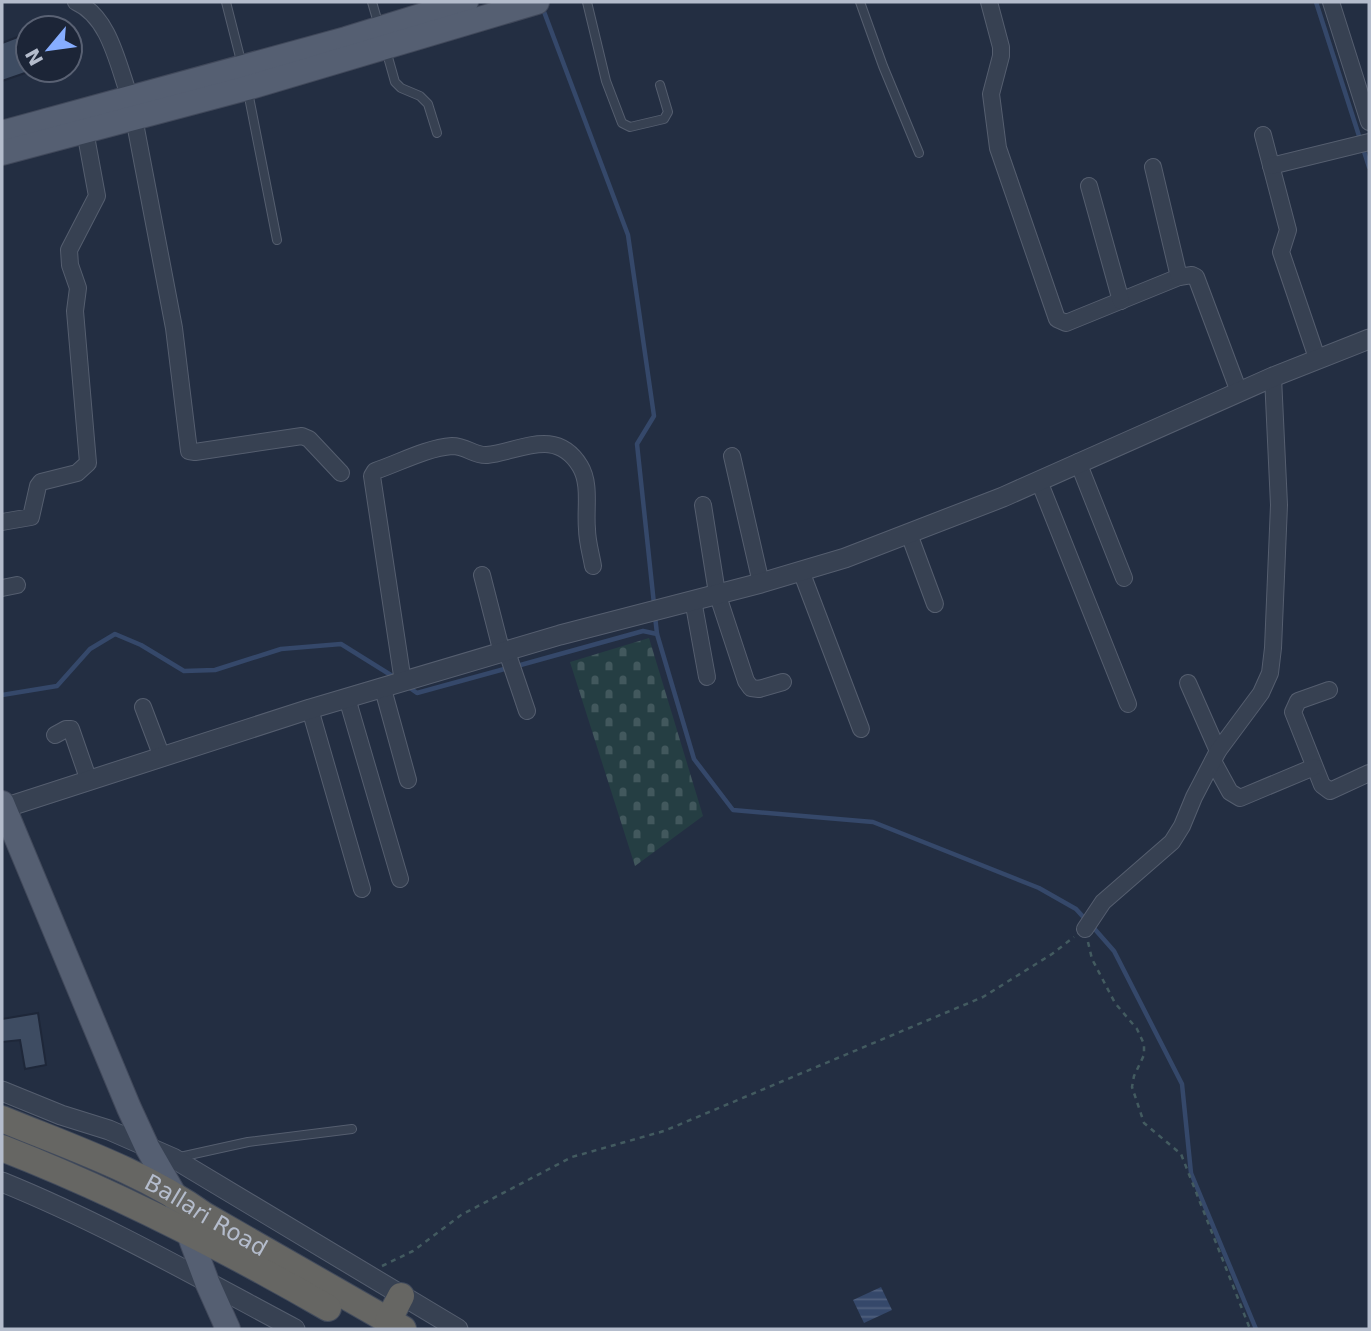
<svg xmlns="http://www.w3.org/2000/svg" width="1371" height="1331" viewBox="0 0 1371 1331" font-family="'DejaVu Sans',sans-serif">
	<style>
		.cemetery { fill: url(#cemetery-stones) }
		.water { fill: url(#water-rules) }
		.lines { fill: none; stroke-linecap: round; stroke-linejoin: round }
		.stream { stroke: #35486a; stroke-width: 4.5 }
		.building { fill: #3e4c62; stroke: #1e2739; stroke-width: 2 }
		.service-casing { stroke: #555e6f; stroke-width: 10 }
		.minor-casing { stroke: #555e6f; stroke-width: 18 }
		.tertiary-casing { stroke: #555e6f; stroke-width: 21 }
		.primary-casing { stroke: #41495b; stroke-width: 26 }
		.trunk-casing { stroke: #424b5c; stroke-width: 28 }
		.path { stroke: #435b60; stroke-width: 2.5; stroke-dasharray: 5 5; stroke-linecap: butt }
		.service { stroke: #374152; stroke-width: 8 }
		.minor { stroke: #374152; stroke-width: 16 }
		.tertiary { stroke: #374152; stroke-width: 19 }
		.primary { stroke: #555f72; stroke-width: 24 }
		.trunk { stroke: #666663; stroke-width: 26 }
		.labels { text-anchor: middle; dominant-baseline: central; stroke-width: 6; stroke-linejoin: round; paint-order: stroke }
		.street-label { font-size: 23px; fill: #b4bccc; stroke: #1c2537 }
	</style>
	<defs>
		<pattern id="cemetery-stones" width="16" height="16" patternUnits="userSpaceOnUse" patternTransform="scale(1.75)"><rect width="16" height="16" fill="#253e43"/><path d="M2 7V4a2 2 0 0 1 4 0v3zM10 15v-3a2 2 0 0 1 4 0v3z" fill="#42585d"/></pattern>
		<pattern id="water-rules" width="6" height="5" patternUnits="userSpaceOnUse" patternTransform="scale(1.75)"><rect width="6" height="5" fill="#35486a"/><path d="M0 2.5h6" fill="none" stroke="#50607e"/></pattern>
	</defs>
	<rect width="100%" height="100%" fill="#232e42"/>
	<!-- cemetery -->
	<path class="cemetery" d="M649 638 703 816 635 866 570 662Z"/>
	<!-- water -->
	<path class="water" d="M881 1287 892 1310 864 1323 853 1300Z"/>
	<g class="lines">
		<!-- stream -->
		<g class="stream">
			<path d="M1316 2 1369 167"/>
			<path d="M543 9 628 235 654 416 637 444 654 604"/>
			<path d="M655 616 657 634"/>
			<path d="M517 666 643 631 657 634 694 759 733 810 873 822 1039 888 1076 909 1086 920"/>
			<path d="M407 686 417 693 508 668"/>
			<path d="M2 695 57 686 90 649 115 634 141 645 184 671 215 670 281 649 341 644 394 677"/>
			<path d="M1092 926 1114 951 1182 1084 1191 1173 1256 1329"/>
		</g>
	</g>
	<!-- building -->
	<g class="building">
		<path d="M28 33V72L2 81V43Z"/>
		<path d="M38 1013 46 1065 25 1069 20 1040 2 1042V1019Z"/>
	</g>
	<g class="lines">
		<defs>
			<g id="service">
				<path d="M226 2 242 65"/>
				<path d="M372 2 379 26"/>
				<path d="M587 2 606 81 622 123 630 127 664 119 668 112 660 85"/>
				<path d="M860 2 883 66 919 153"/>
				<path d="M386 50 395 82 401 88 420 96 428 104 437 133"/>
				<path d="M248 92 277 240"/>
				<path d="M180 1157 248 1142 352 1129"/>
			</g>
			<g id="minor">
				<path d="M76 2C110 17 118 66 130 98"/>
				<path d="M989 2 1001 47V56L991 94 998 148 1057 319 1066 323 1179 277"/>
				<path d="M1331 2 1369 122"/>
				<path d="M134 118 174 328 189 451 195 452 302 436 309 439 341 473"/>
				<path d="M1263 135 1288 230 1281 252 1317 358"/>
				<path d="M1271 166 1369 142"/>
				<path d="M1153 167 1179 277 1192 275 1196 277 1239 392"/>
				<path d="M1089 186 1121 301"/>
				<path d="M732 456 761 583"/>
				<path d="M1078 462 1124 578"/>
				<path d="M1039 481 1128 704"/>
				<path d="M703 505 717 593 746 681 751 688 759 689 783 682"/>
				<path d="M2 522 31 517 38 486 41 482 77 473 88 463 75 311 78 288 70 265 69 250 97 196 85 131"/>
				<path d="M909 534 935 604"/>
				<path d="M801 571 861 729"/>
				<path d="M482 575 502 653"/>
				<path d="M2 588 17 585"/>
				<path d="M693 600 707 677"/>
				<path d="M507 652 527 711"/>
				<path d="M403 682 372 476 375 471C399 463 426 448 452 446 467 446 474 456 487 455 521 451 556 427 580 466 591 484 585 509 587 529 587 541 591 554 593 566"/>
				<path d="M1188 683 1218 751"/>
				<path d="M383 689 408 780"/>
				<path d="M1329 690 1298 701 1293 712 1322 785 1330 791 1369 773"/>
				<path d="M347 698 400 879"/>
				<path d="M143 707 162 757"/>
				<path d="M310 709 362 889"/>
				<path d="M55 735 66 729H71L89 781"/>
				<path d="M1213 761 1230 792 1240 798 1314 767"/>
				<path d="M1085 929 1103 902 1172 842 1182 826 1194 797 1218 751 1261 693 1270 673 1273 648 1279 505 1273 377"/>
			</g>
			<g id="tertiary">
				<path d="M4 808 310 709 560 635 761 583 845 558 1003 497 1273 377 1369 339"/>
				<path d="M2 1091 61 1115 109 1130 173 1158 458 1329"/>
				<path d="M2 1182C103 1223 199 1278 295 1329"/>
			</g>
			<g id="primary">
				<path d="M2 133 346 39 466 2"/>
				<path d="M2 153 247 88 537 2"/>
				<path d="M2 803 129 1108 147 1147 174 1194 207 1282 228 1329"/>
			</g>
			<g id="trunk">
				<path id="s1" d="M2 1119C70 1147 144 1172 204 1215L403 1329"/>
				<path d="M2 1148C115 1192 222 1247 328 1308"/>
				<path d="M388 1321 401 1296"/>
			</g>
		</defs>
		<!-- service casing -->
		<use href="#service" class="service-casing"/>
		<!-- minor casing -->
		<use href="#minor" class="minor-casing"/>
		<!-- tertiary casing -->
		<use href="#tertiary" class="tertiary-casing"/>
		<!-- primary casing -->
		<use href="#primary" class="primary-casing"/>
		<!-- trunk casing -->
		<use href="#trunk" class="trunk-casing"/>
		<!-- path -->
		<g class="path">
			<path d="M1088 942 1092 959 1115 1003 1137 1029 1144 1044V1055L1134 1076 1132 1087 1144 1123 1181 1154 1250 1329"/>
			<path d="M382 1266 413 1251 461 1215 572 1157 664 1131 983 997 1052 954 1074 937"/>
		</g>
		<!-- service -->
		<use href="#service" class="service"/>
		<!-- minor -->
		<use href="#minor" class="minor"/>
		<!-- tertiary -->
		<use href="#tertiary" class="tertiary"/>
		<!-- primary -->
		<use href="#primary" class="primary"/>
		<!-- trunk -->
		<use href="#trunk" class="trunk"/>
	</g>
	<g class="labels">
		<!-- street labels -->
		<g class="street-label">
			<text stroke="none"><textPath href="#s1" startOffset="226">Ballari Road</textPath></text>
		</g>
	</g>
	<!-- border -->
	<rect width="1371" height="1331" fill="none" stroke="#b4bccc" stroke-width="7"/>
	<!-- north arrow -->
	<g transform="translate(49 49) rotate(241)"><circle r="33" fill="#1c2537" stroke="#596173" stroke-width="2"/>
	<path d="M0-5L12 26L0 18L-12 26Z" fill="#86adff"/>
	<text y="-10" font-size="19" font-weight="bold" text-anchor="middle" fill="#b4bccc">N</text>
	</g>
</svg>
